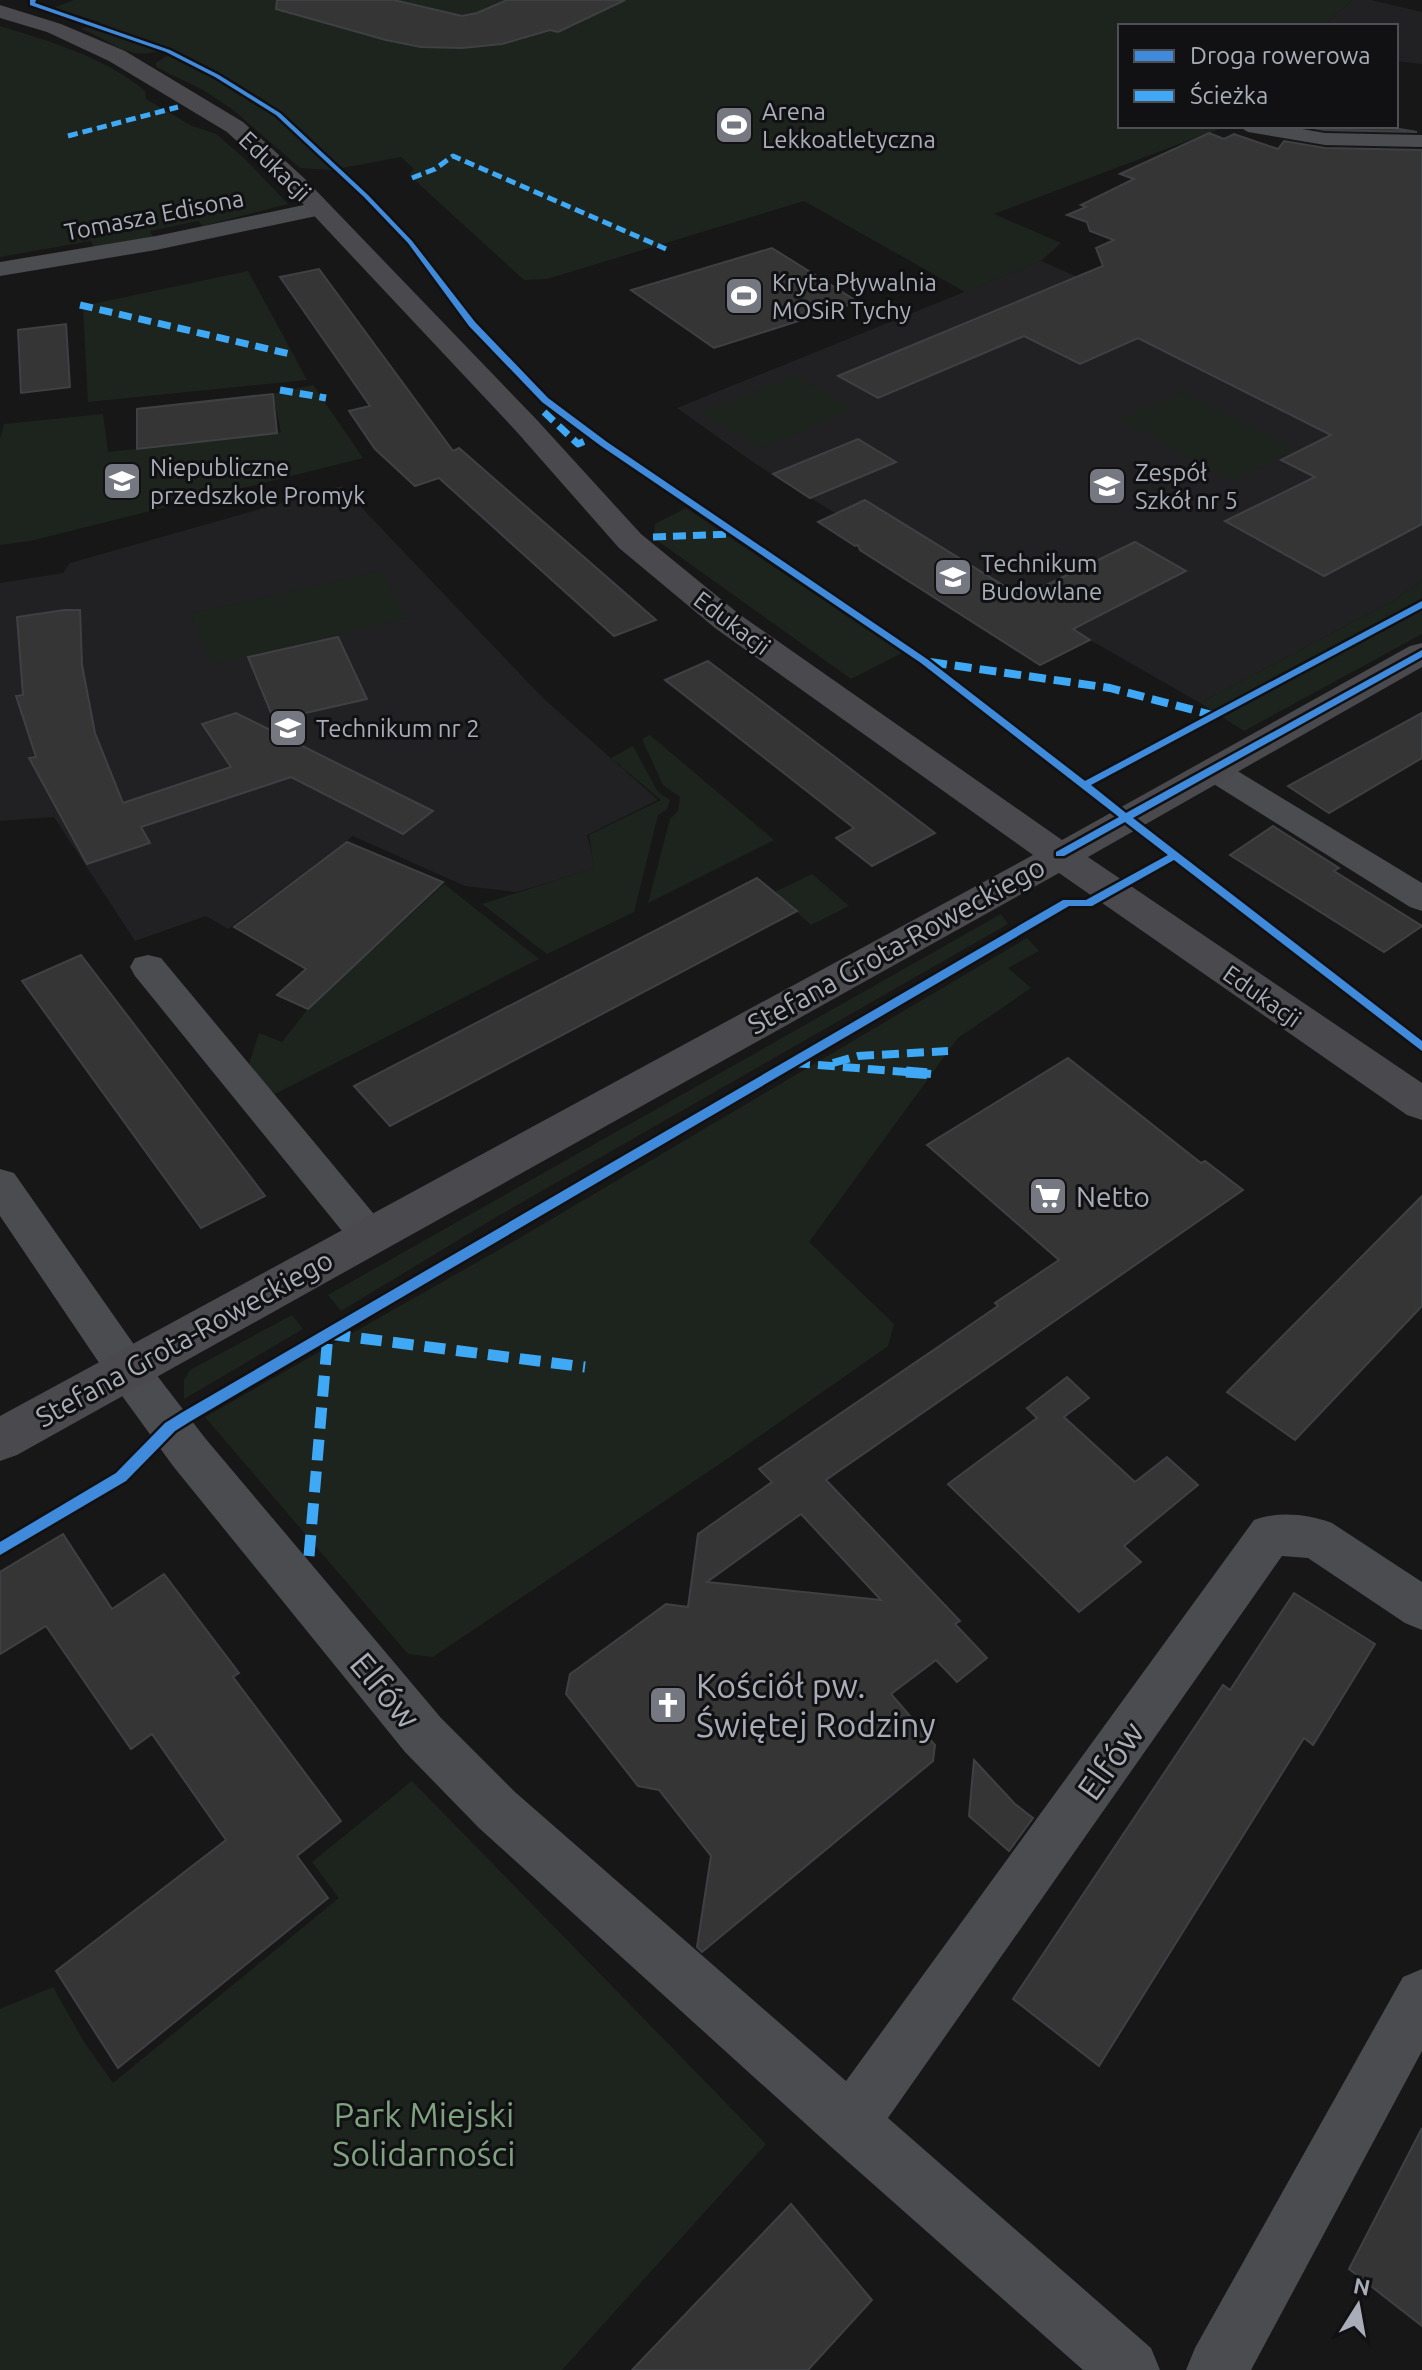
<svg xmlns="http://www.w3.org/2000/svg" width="1422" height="2370" viewBox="0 0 1422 2370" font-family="Ubuntu,sans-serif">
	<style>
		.built { fill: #212123 }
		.green { fill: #1d241e }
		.building { fill: #353536; stroke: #3f4043; stroke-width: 2; fill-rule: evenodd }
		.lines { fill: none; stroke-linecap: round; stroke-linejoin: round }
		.street { fill: #4b4c50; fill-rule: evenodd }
		.secondary { fill: #4a4a4e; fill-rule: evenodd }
		.quiet-far3 { stroke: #3fa9f5; stroke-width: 5; stroke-dasharray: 10 5; stroke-linecap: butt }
		.quiet-far2 { stroke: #3fa9f5; stroke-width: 7; stroke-dasharray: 13 7; stroke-linecap: butt }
		.quiet-far1 { stroke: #3fa9f5; stroke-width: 8; stroke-dasharray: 17 8; stroke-linecap: butt }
		.quiet { stroke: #3fa9f5; stroke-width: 11; stroke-dasharray: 21 11; stroke-linecap: butt }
		.cycleway-casing { stroke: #111113; stroke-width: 5 }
		.cycleway { fill: #408adc; fill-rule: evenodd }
		.labels { text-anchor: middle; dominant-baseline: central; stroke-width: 6; stroke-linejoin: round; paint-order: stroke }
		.far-poi-label { font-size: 24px; fill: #a8adb8; stroke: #111113; text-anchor: start }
		.far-street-label { font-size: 24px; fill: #a8adb8; stroke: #111113 }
		.street-label { font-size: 28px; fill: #a8adb8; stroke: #111113 }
		.poi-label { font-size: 28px; fill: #a8adb8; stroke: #111113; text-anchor: start }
		.near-poi-label { font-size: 34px; fill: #a8adb8; stroke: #111113; text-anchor: start }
		.near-street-label { font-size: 34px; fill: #a8adb8; stroke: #111113 }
		.near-park-label { font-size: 34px; fill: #7fa381; stroke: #111113 }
	</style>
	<rect width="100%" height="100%" fill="#171717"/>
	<!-- built -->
	<g class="built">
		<path d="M1352 0H1371L1422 12V64L1396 61V26H1323Z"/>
		<path d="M1041 261 1154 310 1422 410V581L1389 603 1200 703 1090 640 1040 665 818 522 835 513 757 465 677 408Z"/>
		<path d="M341 486 542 697 658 800 587 835 595 868 517 892 465 886 353 836 228 929 206 916 135 941 54 817 0 821V583L63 573 70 563Z"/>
	</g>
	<!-- green -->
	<g class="green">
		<path d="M74 0H1352L1323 26H1120V126H1227L994 214 1061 243 1041 261 965 292 804 201 547 279 524 280 409 175 414 169 401 157 331 170 300 168 232 109 203 90 156 67V63L174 51 167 48C128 64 116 42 81 29L100 22 53 8Z"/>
		<path d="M0 26C49 41 105 57 145 91L146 99 192 126 216 134 246 160 288 204 203 226 198 221 150 231 153 237 94 248 91 241 0 257Z"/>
		<path d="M248 271 307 380 88 402 83 306Z"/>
		<path d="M795 376 854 410 761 448 702 412Z"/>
		<path d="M313 385 363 458 30 541 0 545V439L4 424 103 414 108 452 281 432 273 394Z"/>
		<path d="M1182 392 1296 449 1233 480 1119 419Z"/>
		<path d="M686 508 902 653 851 679 658 541 663 539 654 533 655 524Z"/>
		<path d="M380 571 408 618 212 664 190 614Z"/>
		<path d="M1422 581V634L1244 731 1200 703 1389 603Z"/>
		<path d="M650 735 774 840 648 903 670 819 678 811 680 797 663 785 642 739Z"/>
		<path d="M633 746 658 792 670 800 667 809 658 815 634 912 547 954 482 904 594 868 589 835 661 800 611 758Z"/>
		<path d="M812 874 849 906 811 925 775 892Z"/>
		<path d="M444 884 539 959 275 1094 248 1068 259 1033 282 1042 308 1009Z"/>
		<path d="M1001 914 1008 924 498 1216 341 1311 328 1295Z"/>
		<path d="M1027 938 1039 951 1008 968 1031 988 958 1038 809 1242 894 1324 888 1346 730 1457 433 1657 408 1654 205 1417 523 1236Z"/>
		<path d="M292 1315 303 1329 184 1399V1380L190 1370Z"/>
		<path d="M412 1781 766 2144 562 2370H0V2009L53 1987 84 2042 113 2083 339 1898 312 1862Z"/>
	</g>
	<!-- building -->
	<g class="building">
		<path d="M277 0H394L462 16 477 13 507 0H625L558 32 550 30 502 44 462 48 421 47 386 40 276 9Z"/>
		<path d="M1302 126H1382L1417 132 1325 130Z"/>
		<path d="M1209 133 1224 139 1234 134 1278 149 1284 141 1325 148 1422 150V524L1324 576 1225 521 1315 477 1281 460 1331 435 1138 338 1080 364 1024 336 878 398 838 376 1103 266 1096 248 1114 240 1090 231 1087 222 1067 215 1086 207 1081 205 1134 179 1120 174Z"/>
		<path d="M772 248 858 302 714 348 631 290Z"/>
		<path d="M319 269 453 451 459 448 656 620 614 636 439 478 415 486 375 449 349 411 370 406 280 277Z"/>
		<path d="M66 324 70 387 21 393 18 330Z"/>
		<path d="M273 394 277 433 137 449V409Z"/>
		<path d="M858 439 896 462 810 498 773 474Z"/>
		<path d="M865 500 1022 597 1135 542 1186 571 1073 629 1090 640 1040 665 860 550 858 545 855 546 818 522Z"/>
		<path d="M64 610H80L82 665 95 733 123 803 231 767 202 724 236 713 433 811 403 834 291 777 141 827 150 843 87 864 29 758 36 757 16 696 23 695 17 617Z"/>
		<path d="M338 637 367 699 274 720 248 657Z"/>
		<path d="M708 661 760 700 935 833 872 866 836 838 854 828 665 680Z"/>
		<path d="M1422 713V758L1329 813 1288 786Z"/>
		<path d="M1273 826 1339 868 1334 871 1422 926 1384 952 1230 855Z"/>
		<path d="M347 842 443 882 308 1009 277 995 306 969 234 927Z"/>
		<path d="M757 878 797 911 390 1126 354 1086Z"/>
		<path d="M81 955 169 1070 265 1196 201 1228 22 981Z"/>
		<path d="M1068 1058 1201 1163 1205 1161 1243 1190 826 1480 960 1621 955 1624 987 1658 957 1682 936 1660 891 1694 935 1745 933 1761 702 1952 697 1947 711 1856 659 1790 638 1786 566 1694 570 1674 666 1604 688 1607 698 1534 772 1482 759 1469 998 1306 995 1303 1059 1260 927 1145ZM801 1514 881 1600 707 1582Z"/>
		<path d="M1422 1196V1306L1295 1440 1227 1392Z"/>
		<path d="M1067 1377 1089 1398 1064 1417 1135 1482 1167 1457 1198 1485 1124 1546 1141 1562 1079 1612 948 1484 1037 1418 1027 1408Z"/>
		<path d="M63 1534 112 1609 164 1574 239 1673 233 1677 341 1821 297 1856 328 1898 118 2068 56 1971 226 1840 152 1734 131 1749 46 1626 0 1654V1572Z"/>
		<path d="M1294 1593 1375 1644 1313 1745 1304 1738 1099 2066 1013 1999 1223 1685 1230 1690Z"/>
		<path d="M974 1760 1015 1804 1033 1818 1009 1851 969 1816Z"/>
		<path d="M1422 2128V2326L1349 2269Z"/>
		<path d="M791 2204 872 2300 808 2370H632Z"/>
	</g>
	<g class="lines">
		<!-- street -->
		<g class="street">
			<path d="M1238 126H1285L1325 133 1422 135V147L1325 145 1248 132Z"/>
			<path d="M318 202 329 209 326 214 156 250 0 276V262L156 236Z"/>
			<path d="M1215 761 1226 764 1422 883V911L1410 907 1204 778 1199 771 1204 764Z"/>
			<path d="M148 955 161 958 383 1225 389 1236 383 1247 369 1252 355 1247 135 976 130 967 135 958Z"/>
			<path d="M0 1169 14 1173 142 1356 205 1438 441 1718 515 1792 846 2081 1254 1520C1278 1511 1308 1514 1332 1523L1422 1582V1630L1405 1623 1308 1558 1282 1556 888 2118 1151 2348 1160 2370H1083L829 2145 479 1828 405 1752 173 1466 112 1382 0 1216Z"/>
			<path d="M1422 1969V2051L1251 2370H1186L1195 2348 1403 1977Z"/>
		</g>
		<!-- secondary -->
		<path class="secondary" d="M0 5 61 24 125 51 243 122 305 179 536 419 641 534 739 614 1062 840 1410 646 1422 643V667L1088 857 1422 1083V1120L1407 1115 1059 873 17 1455 0 1461V1416L1033 855 715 628 619 548 516 431 289 189 227 132 109 61 47 32 0 18Z"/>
		<!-- quiet-far3 -->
		<g class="quiet-far3">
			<path d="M68 136 178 107"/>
			<path d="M412 178 435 169 453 156 666 249"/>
		</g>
		<!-- quiet-far2 -->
		<g class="quiet-far2">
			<path d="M80 305 294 355"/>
			<path d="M280 390 326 398"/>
			<path d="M544 412 578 444 595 437"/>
			<path d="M653 537 733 534"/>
		</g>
		<!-- quiet-far1 -->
		<g class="quiet-far1">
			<path d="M930 662 1110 688 1216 716"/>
			<path d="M793 1063 931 1074"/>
			<path d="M833 1063 858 1056 948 1051"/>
		</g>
		<!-- quiet -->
		<g class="quiet">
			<path d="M906 1072 932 1074"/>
			<path d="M309 1556 328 1334 585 1367"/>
		</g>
		<defs>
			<path id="cycleway" d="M30 0H36L35 3 170 50 219 75 280 113 368 195 412 241 475 322 548 398 607 442 927 659 1085 781 1422 601V608L1091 785 1126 813 1422 650V657L1133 818 1422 1041V1051L1174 860 1092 906H1069L191 1421 175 1431 126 1481 0 1555V1542L116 1473 165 1423 181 1413 1063 900H1086L1168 855 1125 822 1064 856H1056V852L1119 817 921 663 601 446 542 402 469 326 408 243 364 197 276 115 215 77 166 52 30 5Z"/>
		</defs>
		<!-- cycleway casing -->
		<use href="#cycleway" class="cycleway-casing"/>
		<!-- cycleway -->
		<use href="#cycleway" class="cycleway"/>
	</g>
	<!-- icons -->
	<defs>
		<symbol id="stadium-square" viewBox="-11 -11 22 22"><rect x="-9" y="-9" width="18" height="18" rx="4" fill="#757880" stroke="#111113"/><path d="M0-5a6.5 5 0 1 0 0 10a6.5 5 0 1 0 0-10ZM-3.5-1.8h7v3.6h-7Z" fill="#fff"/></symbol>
		<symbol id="school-square" viewBox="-11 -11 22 22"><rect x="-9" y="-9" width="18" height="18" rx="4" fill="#757880" stroke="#111113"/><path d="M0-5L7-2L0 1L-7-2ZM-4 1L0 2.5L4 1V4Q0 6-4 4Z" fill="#fff"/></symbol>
		<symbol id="supermarket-square" viewBox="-11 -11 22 22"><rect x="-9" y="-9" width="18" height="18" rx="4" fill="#757880" stroke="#111113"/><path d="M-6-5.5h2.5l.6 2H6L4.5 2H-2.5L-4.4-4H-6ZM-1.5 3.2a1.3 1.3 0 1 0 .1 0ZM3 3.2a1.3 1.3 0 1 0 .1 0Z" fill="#fff"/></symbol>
		<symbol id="church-square" viewBox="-11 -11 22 22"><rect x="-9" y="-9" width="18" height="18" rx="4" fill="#757880" stroke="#111113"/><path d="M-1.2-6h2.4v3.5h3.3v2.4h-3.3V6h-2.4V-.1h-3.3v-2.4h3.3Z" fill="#fff"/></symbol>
	</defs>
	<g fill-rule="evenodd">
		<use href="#stadium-square" x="712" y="103" width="44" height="44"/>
		<use href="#stadium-square" x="722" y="274" width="44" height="44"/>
		<use href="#school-square" x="100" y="459" width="44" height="44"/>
		<use href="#school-square" x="1085" y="464" width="44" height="44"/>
		<use href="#school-square" x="931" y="555" width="44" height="44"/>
		<use href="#school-square" x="266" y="706" width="44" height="44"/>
		<use href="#supermarket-square" x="1026" y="1174" width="44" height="44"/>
		<use href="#church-square" x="646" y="1683" width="44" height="44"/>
	</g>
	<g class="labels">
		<!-- far-poi labels -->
		<g class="far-poi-label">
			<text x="762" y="111">Arena<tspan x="762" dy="28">Lekkoatletyczna</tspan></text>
			<text x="772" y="282">Kryta Pływalnia<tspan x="772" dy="28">MOSiR Tychy</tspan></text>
			<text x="150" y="467">Niepubliczne<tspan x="150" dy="28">przedszkole Promyk</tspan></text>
			<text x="1135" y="472">Zespół<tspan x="1135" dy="28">Szkół nr 5</tspan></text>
			<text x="981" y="563">Technikum<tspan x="981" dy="28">Budowlane</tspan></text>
			<text x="316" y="728">Technikum nr 2</text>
		</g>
		<!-- far-street labels -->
		<g class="far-street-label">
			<text transform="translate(275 166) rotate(44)">Edukacji</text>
			<text transform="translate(154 215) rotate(-11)">Tomasza Edisona</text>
			<text transform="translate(732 623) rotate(37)">Edukacji</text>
			<text transform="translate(1262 996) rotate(35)">Edukacji</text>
		</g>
		<!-- street labels -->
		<g class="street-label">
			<text transform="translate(896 945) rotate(-29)">Stefana Grota-Roweckiego</text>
			<text transform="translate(184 1338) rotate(-29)">Stefana Grota-Roweckiego</text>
		</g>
		<!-- poi labels -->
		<g class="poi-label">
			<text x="1076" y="1196">Netto</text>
		</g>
		<!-- near-poi labels -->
		<g class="near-poi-label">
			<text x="696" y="1685">Kościół pw.<tspan x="696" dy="39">Świętej Rodziny</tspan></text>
		</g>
		<!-- near-street labels -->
		<g class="near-street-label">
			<text transform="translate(386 1690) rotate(50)">Elfów</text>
			<text transform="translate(1110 1760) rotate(-54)">Elfów</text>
		</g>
		<!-- near-park labels -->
		<g class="near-park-label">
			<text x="424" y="2114">Park Miejski<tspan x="424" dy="39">Solidarności</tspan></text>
		</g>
	</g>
	<!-- legend -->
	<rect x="1118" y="24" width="280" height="104" fill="#111113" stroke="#4d4f55" stroke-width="2"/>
	<rect x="1134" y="50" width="40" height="12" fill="#408adc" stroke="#4d4f55" stroke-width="2"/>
	<text x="1190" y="64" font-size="24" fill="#a8adb8">Droga rowerowa</text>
	<rect x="1134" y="90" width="40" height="12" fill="#3fa9f5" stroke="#4d4f55" stroke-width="2"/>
	<text x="1190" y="104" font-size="24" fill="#a8adb8">Ścieżka</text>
	<!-- north arrow -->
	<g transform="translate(1358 2306) rotate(11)" stroke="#111113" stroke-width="6" paint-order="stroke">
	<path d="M0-6L14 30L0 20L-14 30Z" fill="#a8adb8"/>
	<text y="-12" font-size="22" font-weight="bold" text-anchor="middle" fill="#a8adb8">N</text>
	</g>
</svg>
